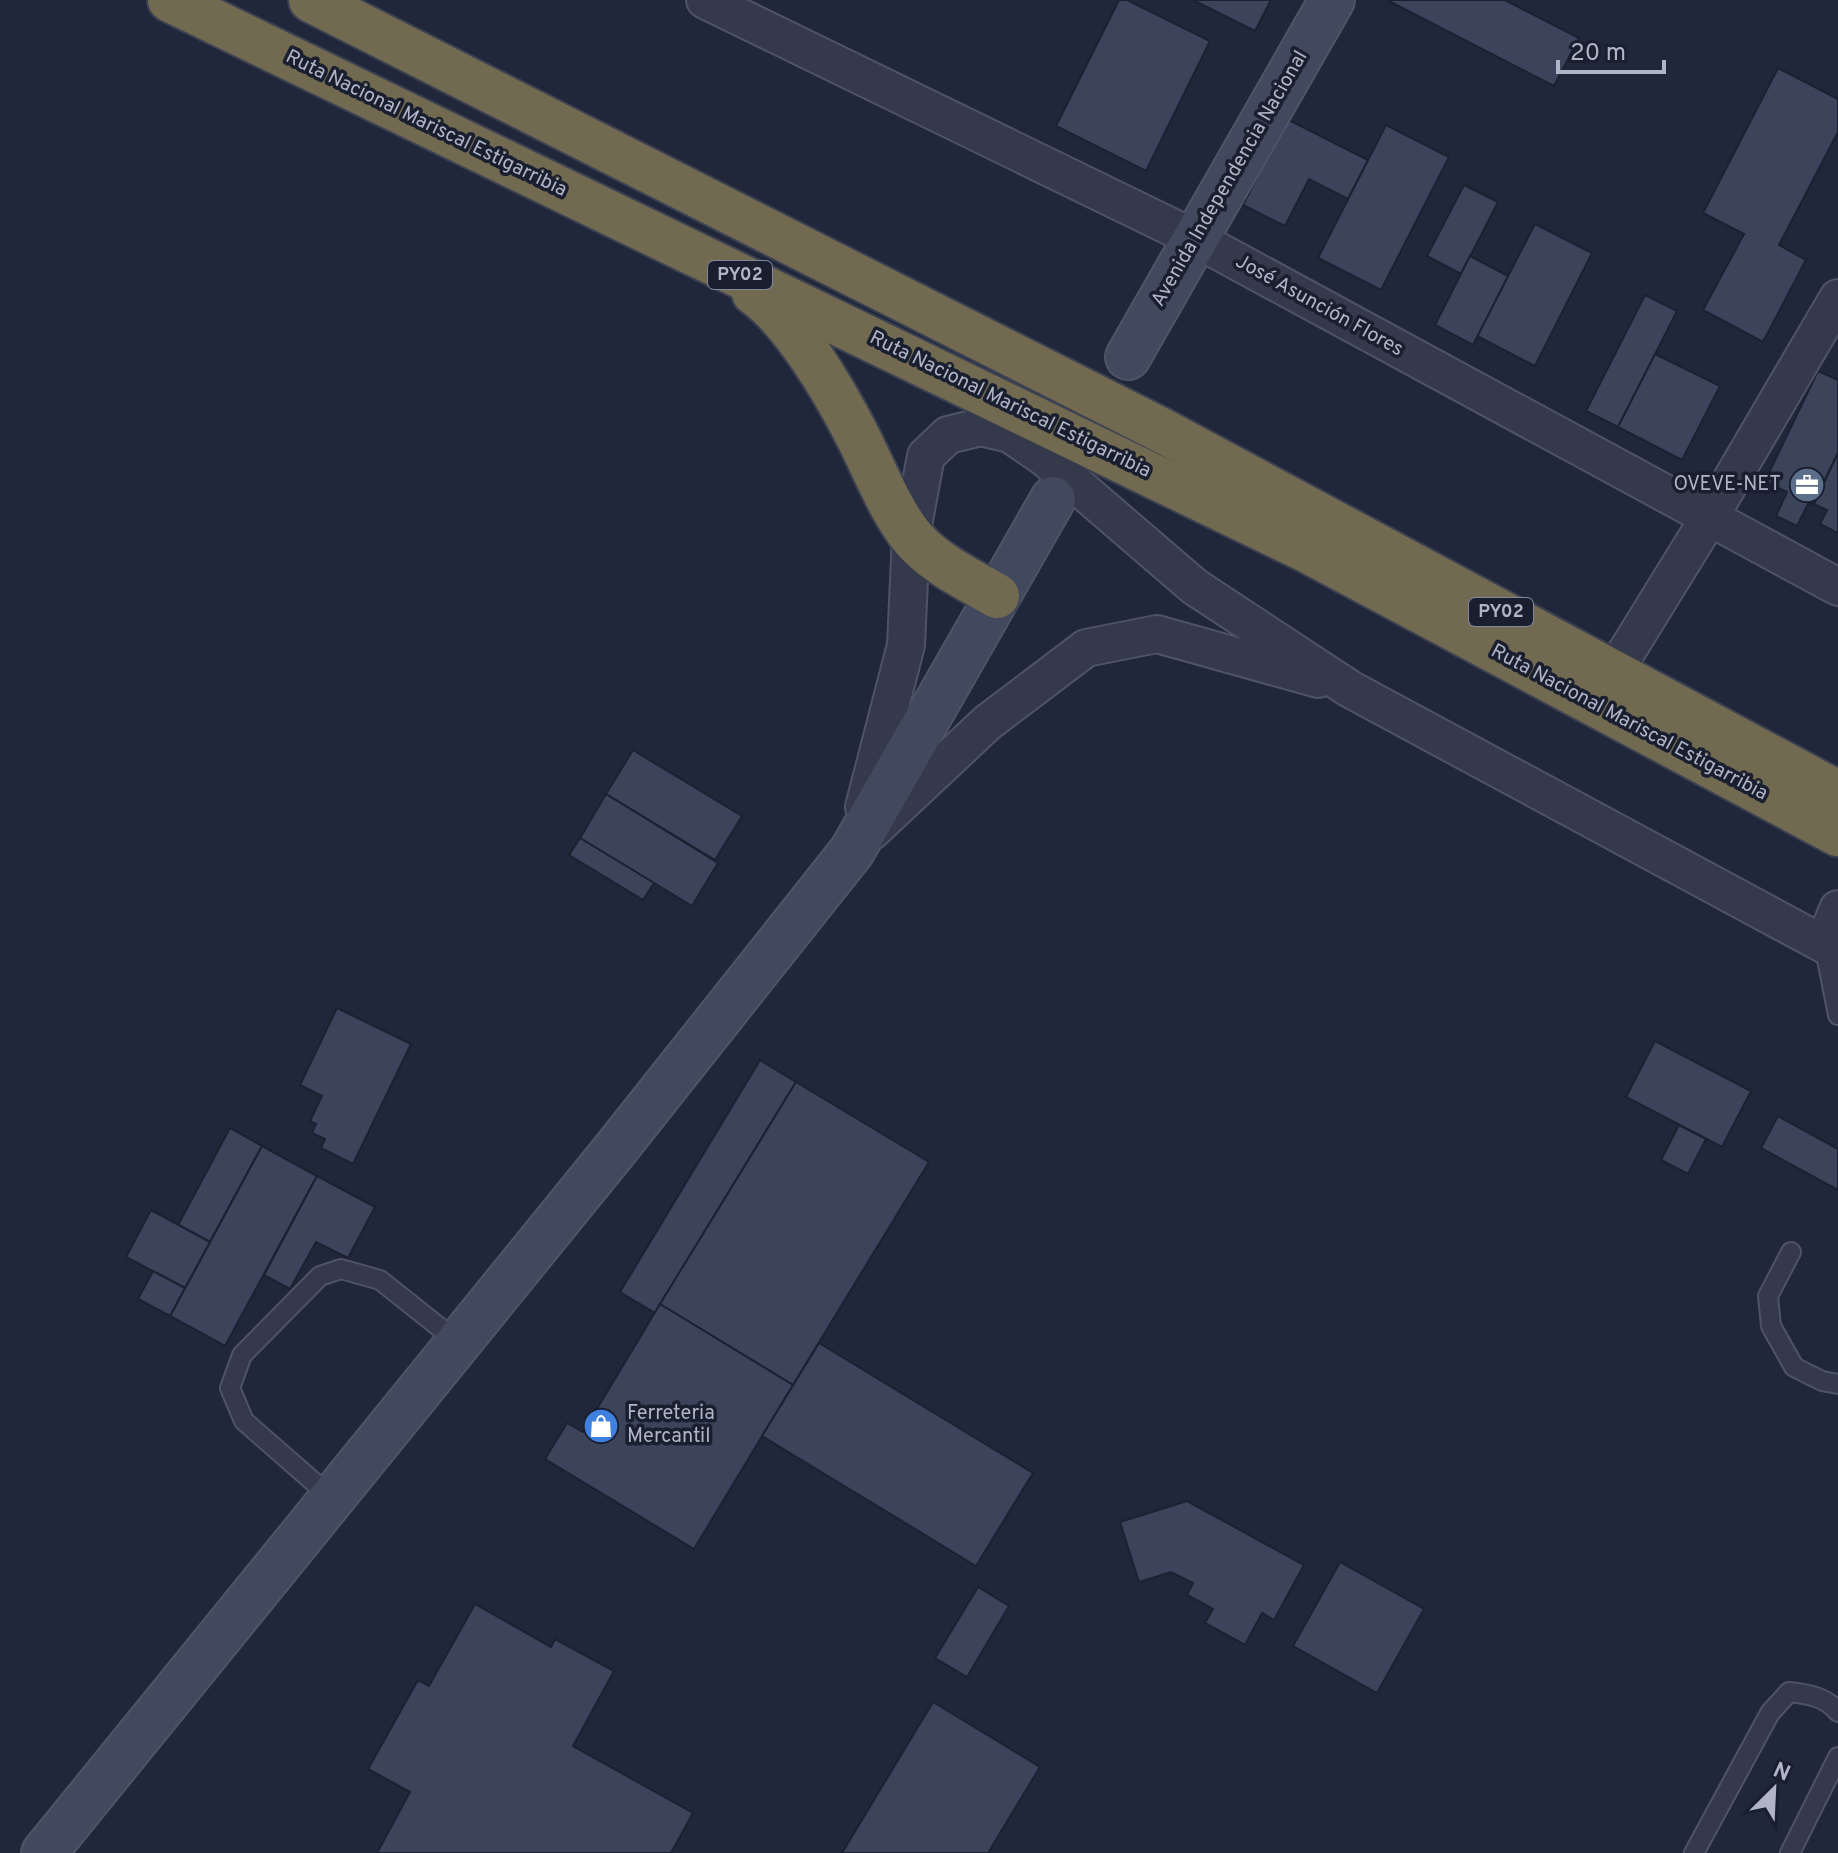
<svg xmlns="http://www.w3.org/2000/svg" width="1838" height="1853" viewBox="0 0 1838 1853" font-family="Overpass,sans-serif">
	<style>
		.building { fill: #3c445b; stroke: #1b2131; stroke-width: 2 }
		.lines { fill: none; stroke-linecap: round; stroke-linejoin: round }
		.lane-casing { stroke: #4f5465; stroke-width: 22 }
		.street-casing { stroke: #4f5465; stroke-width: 40 }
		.secondary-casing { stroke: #4f5465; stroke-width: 48 }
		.highway-casing { stroke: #3c4152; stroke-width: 48 }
		.lane { stroke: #343a4b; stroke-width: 18 }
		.street { stroke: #343a4b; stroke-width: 36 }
		.secondary { stroke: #42485e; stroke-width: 44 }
		.highway { stroke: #716a51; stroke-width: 44 }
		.labels { text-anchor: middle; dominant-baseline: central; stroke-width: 7; stroke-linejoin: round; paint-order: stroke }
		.shield { fill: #191f2f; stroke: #828799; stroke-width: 2 }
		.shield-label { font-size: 18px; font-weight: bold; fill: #afb4c7 }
		.street-label { font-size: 20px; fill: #afb4c7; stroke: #191f2f }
		.poi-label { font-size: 20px; fill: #afb4c7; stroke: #191f2f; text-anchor: end }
	</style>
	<rect width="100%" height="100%" fill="#20273a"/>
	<!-- building -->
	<g class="building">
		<path d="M1119 0H1127L1210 41 1146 171 1056 126Z"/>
		<path d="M1193 0H1271L1255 31Z"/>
		<path d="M1387 0H1505L1579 38 1554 86Z"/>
		<path d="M1778 68 1838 99V132L1779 245 1806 260 1763 342 1703 310 1744 234 1703 213Z"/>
		<path d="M1287 119 1368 160 1348 199 1309 179 1285 226 1243 205Z"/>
		<path d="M1386 125 1449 157 1381 290 1318 258Z"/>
		<path d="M1464 185 1498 202 1461 274 1427 256Z"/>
		<path d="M1535 224 1592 253 1535 366 1477 336Z"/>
		<path d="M1470 256 1508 276 1473 345 1435 325Z"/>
		<path d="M1645 295 1677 311 1618 427 1586 411Z"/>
		<path d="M1655 354 1720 386 1682 460 1618 427Z"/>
		<path d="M1818 371 1838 380V453L1813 504 1809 502 1797 526 1776 516 1787 492 1765 481Z"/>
		<path d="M1838 453V533L1820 524 1827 510 1814 504Z"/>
		<path d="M633 750 742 816 715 860 606 794Z"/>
		<path d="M606 794 718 863 692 906 580 838Z"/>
		<path d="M580 838 654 883 643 900 569 855Z"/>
		<path d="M337 1008 411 1044 353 1164 321 1148 325 1139 312 1133 316 1124 310 1121 322 1096 300 1085Z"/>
		<path d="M1655 1041 1751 1091 1722 1147 1626 1097Z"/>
		<path d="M760 1060 796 1082 655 1313 620 1292Z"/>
		<path d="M796 1082 929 1162 793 1385 660 1304Z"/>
		<path d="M1778 1116 1838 1149V1190L1761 1148Z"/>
		<path d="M1679 1125 1706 1139 1688 1174 1661 1160Z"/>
		<path d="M230 1128 262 1146 210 1242 178 1225Z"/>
		<path d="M262 1146 317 1176 225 1346 170 1316Z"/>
		<path d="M317 1176 375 1207 348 1258 316 1242 290 1289 264 1275Z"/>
		<path d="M151 1210 210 1242 185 1288 126 1257Z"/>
		<path d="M153 1271 185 1288 170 1316 138 1299Z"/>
		<path d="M660 1304 793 1385 694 1549 545 1459 567 1423 583 1432Z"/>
		<path d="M819 1343 1033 1473 976 1566 762 1436Z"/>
		<path d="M1187 1501 1304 1565 1274 1620 1262 1613 1245 1645 1205 1623 1213 1609 1187 1595 1193 1583 1171 1572 1139 1582 1120 1522Z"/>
		<path d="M1340 1562 1424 1609 1377 1693 1293 1646Z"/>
		<path d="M978 1587 1009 1606 967 1677 935 1658Z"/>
		<path d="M475 1604 551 1647 555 1639 614 1671 573 1746 693 1813 671 1853H377L410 1792 368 1769 418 1680 429 1686Z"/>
		<path d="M933 1702 1040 1767 988 1853H842Z"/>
	</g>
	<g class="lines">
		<defs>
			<g id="lane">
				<path d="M1824 944 1838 1015"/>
				<path d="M1791 1252 1768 1296 1771 1326 1794 1367 1822 1381 1838 1384"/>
				<path d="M332 1498 244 1421 230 1388 242 1355 320 1276 341 1269 380 1280 458 1342"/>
				<path d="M1694 1853 1770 1713 1789 1692C1808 1694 1826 1697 1838 1712"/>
				<path d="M1790 1853 1838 1757"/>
			</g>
			<g id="street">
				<path d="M705 0 1196 239 1838 587"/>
				<path d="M1614 672 1709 518 1838 298"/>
				<path d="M864 807 906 645 911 536 926 456 948 435 981 427 1010 434 1045 458 1195 587 1350 689 1838 952"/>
				<path d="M872 831 987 723 1086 648 1157 634 1318 679"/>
				<path d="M1824 944 1838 909"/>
			</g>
			<g id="secondary">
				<path d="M1128 357 1332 0"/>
				<path d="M44 1853 614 1151 852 851 1053 499"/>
			</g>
			<g id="highway">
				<path d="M170 0 1310 552 1838 834"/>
				<path d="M311 0 1163 431 1838 793"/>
				<path d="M754 293C793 320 835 392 857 435 873 466 890 510 912 537 933 563 968 579 997 596"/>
			</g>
		</defs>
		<!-- lane casing -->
		<use href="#lane" class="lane-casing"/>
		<!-- street casing -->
		<use href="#street" class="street-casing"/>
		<!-- secondary casing -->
		<use href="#secondary" class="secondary-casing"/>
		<!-- highway casing -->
		<use href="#highway" class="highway-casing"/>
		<!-- lane -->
		<use href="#lane" class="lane"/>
		<!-- street -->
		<use href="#street" class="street"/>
		<!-- secondary -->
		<use href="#secondary" class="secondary"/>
		<!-- highway -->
		<use href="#highway" class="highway"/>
	</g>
	<!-- icons -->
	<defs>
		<symbol id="office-disc" viewBox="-11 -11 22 22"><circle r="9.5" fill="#5c6f8a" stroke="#191f2f"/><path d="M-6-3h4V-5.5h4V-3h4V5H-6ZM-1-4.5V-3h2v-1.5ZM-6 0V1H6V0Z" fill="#fff"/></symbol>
		<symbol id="shop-disc" viewBox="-11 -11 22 22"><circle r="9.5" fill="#3f7fe0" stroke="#191f2f"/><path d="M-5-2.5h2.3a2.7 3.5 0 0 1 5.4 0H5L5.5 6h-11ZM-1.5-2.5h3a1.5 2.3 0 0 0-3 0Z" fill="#fff"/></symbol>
	</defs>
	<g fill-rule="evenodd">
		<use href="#office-disc" x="1787" y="465" width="40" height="40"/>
		<use href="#shop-disc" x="581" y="1406" width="40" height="40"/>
	</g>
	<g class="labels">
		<!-- shield labels -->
		<g class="shield">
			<rect x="708" y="261" width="64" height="28" rx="6"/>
			<rect x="1469" y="598" width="64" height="28" rx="6"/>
		</g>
		<g class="shield-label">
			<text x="740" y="275">PY02</text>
			<text x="1501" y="612">PY02</text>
		</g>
		<!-- street labels -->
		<g class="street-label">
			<text transform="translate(426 124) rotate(26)">Ruta Nacional Mariscal Estigarribia</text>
			<text transform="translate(1230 179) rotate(-60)">Avenida Independencia Nacional</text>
			<text transform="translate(1319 306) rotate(29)">José Asunción Flores</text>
			<text transform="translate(1010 405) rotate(26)">Ruta Nacional Mariscal Estigarribia</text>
			<text transform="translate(1629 723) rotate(28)">Ruta Nacional Mariscal Estigarribia</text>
		</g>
		<!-- poi labels -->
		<g class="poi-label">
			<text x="1781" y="485">OVEVE-NET</text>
			<text x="627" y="1414" text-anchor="start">Ferreteria<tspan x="627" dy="23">Mercantil</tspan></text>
		</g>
	</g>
	<!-- north arrow -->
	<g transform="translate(1774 1789) rotate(24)" stroke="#191f2f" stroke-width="6" paint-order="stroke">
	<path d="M0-6L14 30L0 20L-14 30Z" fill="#afb4c7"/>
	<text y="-12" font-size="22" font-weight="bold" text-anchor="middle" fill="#afb4c7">N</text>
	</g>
	<!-- scale -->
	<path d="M1558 60v12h106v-12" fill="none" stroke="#afb4c7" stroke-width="4"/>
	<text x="1570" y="60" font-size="24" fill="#afb4c7" stroke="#191f2f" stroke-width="6" paint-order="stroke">20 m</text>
</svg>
